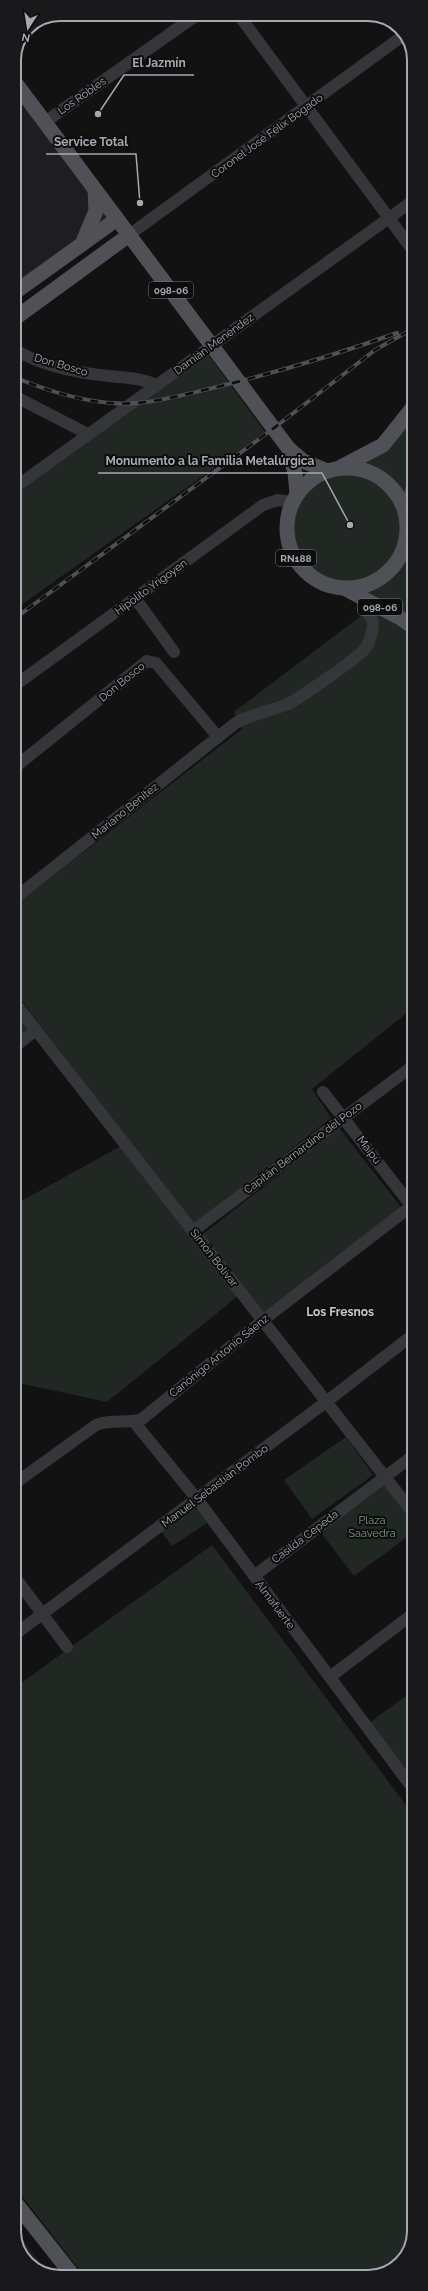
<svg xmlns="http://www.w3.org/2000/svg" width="428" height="2291" viewBox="0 0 428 2291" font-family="Raleway,sans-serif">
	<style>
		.built { fill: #1e1e20 }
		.green { fill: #212722 }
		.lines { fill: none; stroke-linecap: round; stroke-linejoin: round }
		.minor { stroke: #35363a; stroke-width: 12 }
		.major { stroke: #505156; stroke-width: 15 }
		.rail-casing { stroke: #4f5055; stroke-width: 4 }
		.rail { stroke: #0d0d0e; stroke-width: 2.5; stroke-dasharray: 8; stroke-linecap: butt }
		.labels { text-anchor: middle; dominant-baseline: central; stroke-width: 4; stroke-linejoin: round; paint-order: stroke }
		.shield { fill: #0d0d0e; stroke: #777a81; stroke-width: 1 }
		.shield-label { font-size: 10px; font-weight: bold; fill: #a5a9b2 }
		.street-label { font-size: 11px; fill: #a5a9b2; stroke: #0d0d0e }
		.park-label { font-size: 11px; fill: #7e9b80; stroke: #0d0d0e }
		.neighbourhood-label { font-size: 12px; font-weight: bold; fill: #c5c8cf; stroke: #0d0d0e }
		.rim { fill: none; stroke: #a5a9b2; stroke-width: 2 }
		.leader { fill: none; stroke: #a5a9b2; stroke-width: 1.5 }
		.callout-dot { fill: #a5a9b2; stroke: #0d0d0e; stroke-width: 1.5 }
		.callout-label { font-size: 12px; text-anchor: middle; font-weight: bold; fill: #a5a9b2; stroke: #0d0d0e; stroke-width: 4; stroke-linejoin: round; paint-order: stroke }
	</style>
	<rect width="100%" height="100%" fill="#121213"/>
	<!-- built -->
	<g class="built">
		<path d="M14 81 117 219 14 293Z"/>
		<path d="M14 2228 49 2274 28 2264 14 2238Z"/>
	</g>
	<!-- green -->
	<g class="green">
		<path d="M207 353 265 432 14 610V494Z"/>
		<path d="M414 417V462L407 497C390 480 377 470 353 465Z"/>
		<circle cx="347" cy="528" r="55"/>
		<path d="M406 552 414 587V623L362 592C382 582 395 571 406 552Z"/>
		<path d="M370 609 389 619 414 638V1007L312 1089 331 1118 193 1225 14 991V906L242 729 235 719V711Z"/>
		<path d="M14 1008 29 1028 14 1040Z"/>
		<path d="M339 1128 401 1207 262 1313 202 1235Z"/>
		<path d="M121 1146 238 1296 107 1402 14 1382V1205Z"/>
		<path d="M346 1437 373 1475 312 1519 284 1480Z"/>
		<path d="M384 1482 414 1522V1532L354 1576 319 1530Z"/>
		<path d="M194 1509 198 1510 207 1523 172 1546 161 1531 188 1510Z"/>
		<path d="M212 1545 414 1816V2232L403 2262 375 2277H85L14 2186V1688Z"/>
		<path d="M414 1690V1764L408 1768H405L369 1723Z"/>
	</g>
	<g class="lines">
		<!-- minor -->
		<g class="minor">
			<path d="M238 14 414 252"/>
			<path d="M45 122 198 14"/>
			<path d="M129 235 404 35"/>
			<path d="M14 349C41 366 78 373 109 376 126 378 141 378 157 385"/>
			<path d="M14 396 88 434"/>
			<path d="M14 488 414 200"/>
			<path d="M135 598 174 652"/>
			<path d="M14 686 263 505 278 500 292 502"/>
			<path d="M14 768 147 661 156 663 218 737"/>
			<path d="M14 899 237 722C253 714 271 711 288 704 301 697 355 660 365 649 369 643 372 634 373 626 374 617 365 613 365 605L368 600"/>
			<path d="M14 1002 414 1514"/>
			<path d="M14 1047 36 1030"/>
			<path d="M323 1092 414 1209"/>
			<path d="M193 1231 414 1065"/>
			<path d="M134 1422 197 1499 414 1790"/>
			<path d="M14 1484 96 1425C111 1419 127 1424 142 1419L263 1320 414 1204"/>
			<path d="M14 1576 67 1647"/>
			<path d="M254 1576 414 1455"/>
			<path d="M14 1635 326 1402 414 1334"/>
			<path d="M330 1677 414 1613"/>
		</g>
		<!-- major -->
		<g class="major">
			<path d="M14 81 289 449 303 461 327 471"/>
			<path d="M83 242 96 211 95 190"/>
			<path d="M14 293 117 219"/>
			<path d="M14 319 129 235"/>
			<path d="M289 449 295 473 297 493"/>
			<path d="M341 467 383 445 414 406"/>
			<circle cx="347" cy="528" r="60"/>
			<path d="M407 517 414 485"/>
			<path d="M406 538 414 564"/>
			<path d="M344 588 400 618 414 628"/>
			<path d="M14 2201 74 2277"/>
		</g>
		<defs>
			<g id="rail">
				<path d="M14 377C45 390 77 400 110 403 146 406 182 395 217 387 278 372 338 354 397 333"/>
				<path d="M14 619 274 428 375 350 414 328"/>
			</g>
		</defs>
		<!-- rail casing -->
		<use href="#rail" class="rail-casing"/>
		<!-- rail -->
		<use href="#rail" class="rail"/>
	</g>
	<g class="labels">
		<!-- shield labels -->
		<g class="shield">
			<rect x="149" y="282" width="44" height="16" rx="3"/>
			<rect x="276" y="550" width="40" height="16" rx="3"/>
			<rect x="358" y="599" width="44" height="16" rx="3"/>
		</g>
		<g class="shield-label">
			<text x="171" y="290">098-06</text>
			<text x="296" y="558">RN188</text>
			<text x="380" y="607">098-06</text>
		</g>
		<!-- street labels -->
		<g class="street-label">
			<text transform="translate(82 96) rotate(-35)">Los Robles</text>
			<text transform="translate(267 136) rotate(-36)">Coronel José Félix Bogado</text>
			<text transform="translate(214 344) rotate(-36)">Damián Menéndez</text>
			<text transform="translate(61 365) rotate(16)">Don Bosco</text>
			<text transform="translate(151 587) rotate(-36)">Hipólito Yrigoyen</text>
			<text transform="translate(122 682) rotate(-39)">Don Bosco</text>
			<text transform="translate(125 811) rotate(-39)">Mariano Benítez</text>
			<text transform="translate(303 1148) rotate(-37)">Capitán Bernardino del Pozo</text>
			<text transform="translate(369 1150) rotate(53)">Maipú</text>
			<text transform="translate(214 1258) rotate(52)">Simón Bolívar</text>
			<text transform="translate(219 1356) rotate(-39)">Canónigo Antonio Sáenz</text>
			<text transform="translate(215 1486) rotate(-37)">Manuel Sebastián Pombo</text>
			<text transform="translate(305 1537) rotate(-37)">Casilda Cepeda</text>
			<text transform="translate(275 1605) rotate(53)">Almafuerte</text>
		</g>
		<!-- park labels -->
		<g class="park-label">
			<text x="372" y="1520">Plaza<tspan x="372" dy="13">Saavedra</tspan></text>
		</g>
		<!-- neighbourhood labels -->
		<g class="neighbourhood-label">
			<text x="340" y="1312">Los Fresnos</text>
		</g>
	</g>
	<!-- crop -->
	<path d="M0 0H428V2291H0ZM60 21H368A39 39 0 0 1 407 60V2231A39 39 0 0 1 368 2270H60A39 39 0 0 1 21 2231V60A39 39 0 0 1 60 21Z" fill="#19191b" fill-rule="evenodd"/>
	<path class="rim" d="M60 21H368A39 39 0 0 1 407 60V2231A39 39 0 0 1 368 2270H60A39 39 0 0 1 21 2231V60A39 39 0 0 1 60 21Z"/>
	<!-- callouts -->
	<path class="leader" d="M98 114L124 75H194M140 203L136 154H46M350 525L322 473H98"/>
	<g class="callout-dot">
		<circle cx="98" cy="114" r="4"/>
		<circle cx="140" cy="203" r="4"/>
		<circle cx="350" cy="525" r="4"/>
	</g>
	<g class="callout-label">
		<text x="159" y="67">El Jazmín</text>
		<text x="91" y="146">Service Total</text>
		<text x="210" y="465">Monumento a la Familia Metalúrgica</text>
	</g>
	<!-- north arrow -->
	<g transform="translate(28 28) rotate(192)" stroke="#0d0d0e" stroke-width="3" paint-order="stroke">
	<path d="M0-3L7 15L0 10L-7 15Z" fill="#a5a9b2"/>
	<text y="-6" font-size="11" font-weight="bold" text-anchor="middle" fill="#a5a9b2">N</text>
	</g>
</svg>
